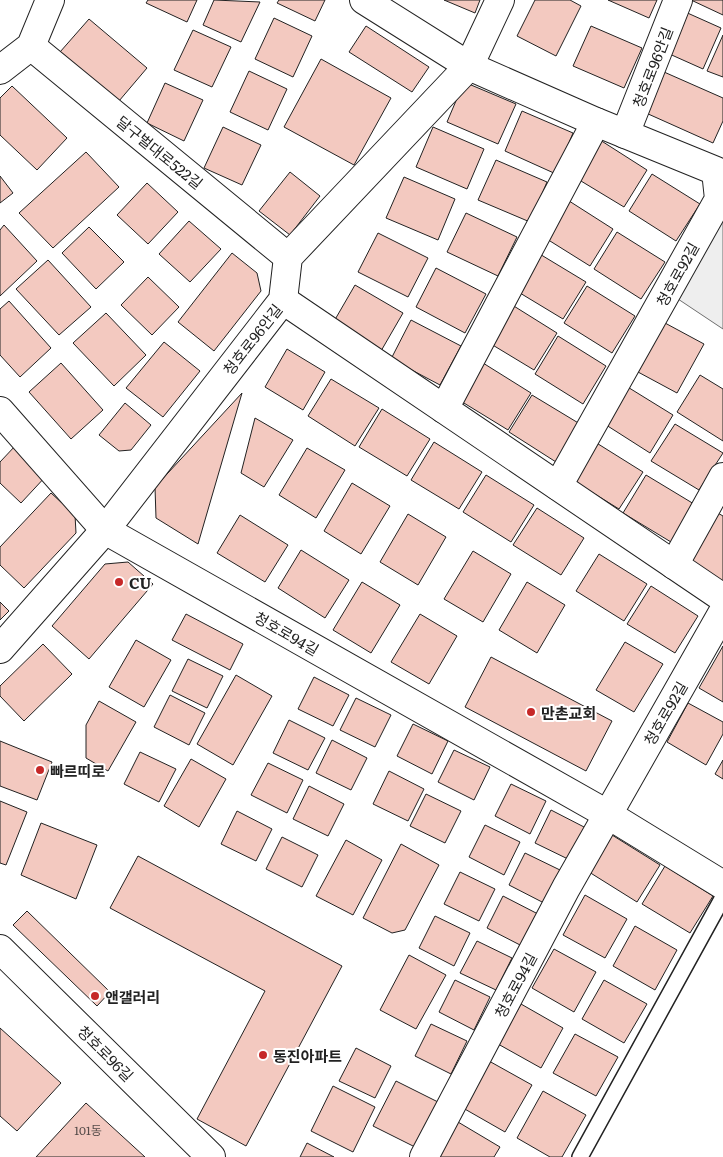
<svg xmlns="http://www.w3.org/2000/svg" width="723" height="1157" viewBox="0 0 723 1157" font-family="Literata,'Noto Sans KR',serif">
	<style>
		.green { fill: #eee; stroke: #6f6f6f }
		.building { fill: #f3c9c0; stroke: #222 }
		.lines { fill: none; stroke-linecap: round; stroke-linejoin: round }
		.lane-casing { stroke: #222; stroke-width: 18 }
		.street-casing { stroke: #222; stroke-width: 30 }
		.lane { stroke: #fff; stroke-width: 15 }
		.street { stroke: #fff; stroke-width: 28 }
		.poi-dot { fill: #c62828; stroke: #fff; stroke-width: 2 }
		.labels { text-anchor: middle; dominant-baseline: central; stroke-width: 4; stroke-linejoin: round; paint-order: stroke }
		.number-label { font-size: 12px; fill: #564c4a }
		.street-label { font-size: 15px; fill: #222; stroke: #fff }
		.poi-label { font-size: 15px; font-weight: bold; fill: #222; stroke: #fff; text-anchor: start }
	</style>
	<rect width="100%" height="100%" fill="#fff"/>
	<!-- green -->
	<path class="green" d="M723 217V329L678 299Z"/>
	<!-- building -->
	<g class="building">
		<path d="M148 0H197L187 22 146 3Z"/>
		<path d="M214 0 260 2 241 42 203 25Z"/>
		<path d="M279 0H325L315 21 277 3Z"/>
		<path d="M444 0H480L475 13Z"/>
		<path d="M535 0H570L581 6 556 56 517 36Z"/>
		<path d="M608 0H657L649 18Z"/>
		<path d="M691 0H723V15Z"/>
		<path d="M683 11 721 28 703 69 665 52Z"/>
		<path d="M274 18 312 36 293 77 255 59Z"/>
		<path d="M89 19 147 68 119 101 60 52Z"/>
		<path d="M366 26 429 67 412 92 349 52Z"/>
		<path d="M591 26 642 48 624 88 573 66Z"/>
		<path d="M193 30 231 47 212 87 174 70Z"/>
		<path d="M723 35V77L707 71Z"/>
		<path d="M321 59 391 98 354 165 284 127Z"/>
		<path d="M249 71 287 89 268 130 230 112Z"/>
		<path d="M664 72 723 98V121L713 143 646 113Z"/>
		<path d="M464 82 516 104 498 144 447 122Z"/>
		<path d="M165 83 203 100 184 141 147 123Z"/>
		<path d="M12 86 67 138 37 170 0 135V98Z"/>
		<path d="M522 111 573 133 556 174 505 151Z"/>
		<path d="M223 127 261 145 242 185 204 168Z"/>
		<path d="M433 127 484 149 467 189 416 167Z"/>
		<path d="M600 140 647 170 624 207 576 178Z"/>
		<path d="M86 152 119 187 53 248 19 213Z"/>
		<path d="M496 160 547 182 530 222 478 200Z"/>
		<path d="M290 172 320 196 290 235 259 211Z"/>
		<path d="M652 174 700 204 676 241 629 211Z"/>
		<path d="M0 176 13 193 0 203Z"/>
		<path d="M404 177 455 199 438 240 386 218Z"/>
		<path d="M147 183 178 212 148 244 117 215Z"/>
		<path d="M566 199 613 229 590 266 542 236Z"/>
		<path d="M466 213 517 237 498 276 447 252Z"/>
		<path d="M189 221 221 249 190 282 159 254Z"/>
		<path d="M4 225 37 261 0 296V230Z"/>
		<path d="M89 227 124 262 96 289 62 253Z"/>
		<path d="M617 232 665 262 641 299 594 269Z"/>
		<path d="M378 233 428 258 408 297 358 272Z"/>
		<path d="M232 253 257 273 261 291 214 351 178 322Z"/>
		<path d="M538 253 586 282 563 319 515 290Z"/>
		<path d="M48 260 91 307 59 335 16 289Z"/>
		<path d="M436 268 486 294 465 333 416 307Z"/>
		<path d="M148 277 179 307 152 335 121 305Z"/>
		<path d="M355 285 403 313 381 351 333 323Z"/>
		<path d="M587 286 635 316 612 353 564 323Z"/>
		<path d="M9 301 51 348 20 377 0 355V309Z"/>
		<path d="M509 303 557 333 534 370 486 341Z"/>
		<path d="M106 313 146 355 114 386 73 343Z"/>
		<path d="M411 320 461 346 440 385 391 359Z"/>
		<path d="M665 323 704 344 677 393 638 372Z"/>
		<path d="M558 336 606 366 583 404 535 374Z"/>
		<path d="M164 342 200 371 163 417 126 388Z"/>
		<path d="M287 349 325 372 303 410 265 387Z"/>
		<path d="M61 363 103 410 71 439 29 392Z"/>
		<path d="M483 363 531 393 508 430 459 400Z"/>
		<path d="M700 375 723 389V441L677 412Z"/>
		<path d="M331 379 379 408 355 446 308 416Z"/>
		<path d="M626 386 673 415 650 453 603 423Z"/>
		<path d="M242 393 198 544 156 518 155 487Z"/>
		<path d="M532 395 580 424 556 462 509 432Z"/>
		<path d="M125 403 151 425 131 450 119 451 99 435Z"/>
		<path d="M382 409 430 439 407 476 359 447Z"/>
		<path d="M255 418 293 440 264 487 241 473Z"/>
		<path d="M675 424 723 453 699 490 651 461Z"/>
		<path d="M434 442 482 472 459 509 411 480Z"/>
		<path d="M595 442 643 472 619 509 572 480Z"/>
		<path d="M16 445 47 475 21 503 0 483V462Z"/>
		<path d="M307 448 345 470 316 518 279 495Z"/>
		<path d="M486 475 534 505 511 542 463 512Z"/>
		<path d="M646 475 694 504 671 542 623 513Z"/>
		<path d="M352 483 390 506 361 554 324 531Z"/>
		<path d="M51 493 75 515 76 533 24 588 0 565V547Z"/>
		<path d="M537 508 584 538 561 575 513 545Z"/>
		<path d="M716 512 723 516V581L688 560Z"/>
		<path d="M408 514 446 537 418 585 380 562Z"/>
		<path d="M240 515 288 545 265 582 217 553Z"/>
		<path d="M301 550 349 580 325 618 278 588Z"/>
		<path d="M473 551 511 574 483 622 444 599Z"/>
		<path d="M599 554 647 584 624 621 576 591Z"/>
		<path d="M128 562 153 584 89 659 52 626 105 564Z"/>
		<path d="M362 582 400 605 371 653 333 630Z"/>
		<path d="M527 582 565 605 537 653 499 630Z"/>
		<path d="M651 586 698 616 675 653 627 624Z"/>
		<path d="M0 602 9 611 0 620Z"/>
		<path d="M186 614 243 644 230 670 172 640Z"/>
		<path d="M420 614 457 636 429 684 391 662Z"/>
		<path d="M136 640 171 660 144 707 109 687Z"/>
		<path d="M625 642 663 664 634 712 596 690Z"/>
		<path d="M43 644 72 674 24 721 0 696V686Z"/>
		<path d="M723 646V702L699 688Z"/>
		<path d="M491 657 612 721 586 771 465 707Z"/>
		<path d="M188 659 223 676 207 708 172 691Z"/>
		<path d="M236 675 272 696 233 765 197 744Z"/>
		<path d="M314 677 349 695 333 726 298 709Z"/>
		<path d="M170 695 205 713 189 745 154 727Z"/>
		<path d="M356 698 391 715 375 747 340 730Z"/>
		<path d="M99 701 136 722 108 771 86 758V725Z"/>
		<path d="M688 703 723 722V734L706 765 667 742Z"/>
		<path d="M289 720 325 738 308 770 273 753Z"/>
		<path d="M413 724 448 741 432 774 397 756Z"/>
		<path d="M332 740 367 758 351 790 316 773Z"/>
		<path d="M0 741 52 762 37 800 0 786Z"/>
		<path d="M454 750 490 767 474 800 438 782Z"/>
		<path d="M140 752 176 769 159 802 124 784Z"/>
		<path d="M191 759 226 779 199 827 164 806Z"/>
		<path d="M723 760V779L715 774Z"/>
		<path d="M268 763 303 780 287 813 251 795Z"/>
		<path d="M389 771 424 789 408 821 373 804Z"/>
		<path d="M511 784 546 801 530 834 495 816Z"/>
		<path d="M309 786 344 804 328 836 293 819Z"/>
		<path d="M426 794 461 811 445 843 410 826Z"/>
		<path d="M0 801 27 812 6 865 0 863Z"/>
		<path d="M551 810 586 828 570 860 535 843Z"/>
		<path d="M237 811 272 829 256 861 221 844Z"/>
		<path d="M41 823 97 845 76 899 21 875Z"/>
		<path d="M485 825 520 842 504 875 469 857Z"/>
		<path d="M612 835 660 865 637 902 589 872Z"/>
		<path d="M282 837 318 855 302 887 266 869Z"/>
		<path d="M346 840 382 860 353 915 316 896Z"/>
		<path d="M401 844 439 865 405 930 392 933 363 918Z"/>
		<path d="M525 853 560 870 544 903 509 885Z"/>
		<path d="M138 856 342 966 246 1146 197 1119 265 991 110 908Z"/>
		<path d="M665 866 713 896 690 933 642 904Z"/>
		<path d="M460 872 495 889 479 921 444 904Z"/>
		<path d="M585 895 627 919 605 958 563 935Z"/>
		<path d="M503 896 538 914 522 946 487 928Z"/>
		<path d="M27 911 110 992 97 1006 13 925Z"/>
		<path d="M435 916 470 933 454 966 419 948Z"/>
		<path d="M635 926 677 950 655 990 613 966Z"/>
		<path d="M477 941 512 958 496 990 460 973Z"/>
		<path d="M554 949 596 972 574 1012 532 988Z"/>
		<path d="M409 955 446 975 416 1029 380 1010Z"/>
		<path d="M455 980 490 997 474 1030 439 1012Z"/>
		<path d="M604 980 647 1004 624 1043 582 1019Z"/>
		<path d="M521 1004 563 1028 541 1068 498 1044Z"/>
		<path d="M431 1024 467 1041 451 1074 415 1056Z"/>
		<path d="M0 1028 61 1083 17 1131 0 1116Z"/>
		<path d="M575 1034 618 1057 596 1096 553 1073Z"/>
		<path d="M356 1048 391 1066 375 1098 339 1081Z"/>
		<path d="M489 1061 532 1085 505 1132 463 1108Z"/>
		<path d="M396 1081 438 1102 415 1147 373 1126Z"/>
		<path d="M333 1086 375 1107 353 1152 311 1131Z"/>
		<path d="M543 1091 586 1115 562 1157H550L517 1138Z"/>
		<path d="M86 1103 145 1157H36Z"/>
		<path d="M458 1122 500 1147 494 1157H439Z"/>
		<path d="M307 1143 334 1157H300Z"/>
	</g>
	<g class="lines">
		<defs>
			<path id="lane" d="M580 1157 723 897"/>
			<g id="street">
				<path d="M364 0 469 66 596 122 716 171 719 199 558 486"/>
				<path d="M31 46 288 257"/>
				<path d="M0 70 31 46 50 0"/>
				<path d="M625 134 678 0"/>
				<path d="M283 300 723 598"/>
				<path d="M444 409 596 122"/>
				<path d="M0 411 105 530 607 814 723 885"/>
				<path d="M674 565 723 477"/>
				<path d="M0 649 105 530 283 300 288 257 469 66 500 0"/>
				<path d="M0 949 211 1157"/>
				<path d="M424 1157 566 888 723 612"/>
			</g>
		</defs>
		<!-- lane casing -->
		<use href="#lane" class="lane-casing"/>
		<!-- street casing -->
		<use href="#street" class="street-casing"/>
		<!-- lane -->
		<use href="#lane" class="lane"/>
		<!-- street -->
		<use href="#street" class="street"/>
	</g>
	<!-- markers -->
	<g class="poi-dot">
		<circle cx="119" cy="582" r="5"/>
		<circle cx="531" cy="712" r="5"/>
		<circle cx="40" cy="770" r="5"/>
		<circle cx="95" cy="996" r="5"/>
		<circle cx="263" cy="1055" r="5"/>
	</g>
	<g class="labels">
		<!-- number labels -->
		<g class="number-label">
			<text x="88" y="1130">101동</text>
		</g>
		<!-- street labels -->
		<g class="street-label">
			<text transform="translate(652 67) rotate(-69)">청호로96안길</text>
			<text transform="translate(160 152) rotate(39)">달구벌대로522길</text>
			<text transform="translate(677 274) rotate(-61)">청호로92길</text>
			<text transform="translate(252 339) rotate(-52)">청호로96안길</text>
			<text transform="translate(287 633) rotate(30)">청호로94길</text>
			<text transform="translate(665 713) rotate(-60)">청호로92길</text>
			<text transform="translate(515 985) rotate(-62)">청호로94길</text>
			<text transform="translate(106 1053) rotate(45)">청호로96길</text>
		</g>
		<!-- poi labels -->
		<g class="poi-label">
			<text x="129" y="582">CU</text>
			<text x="541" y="712">만촌교회</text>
			<text x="50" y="770">빠르띠로</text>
			<text x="105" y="996">앤갤러리</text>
			<text x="273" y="1055">동진아파트</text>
		</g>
	</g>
</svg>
